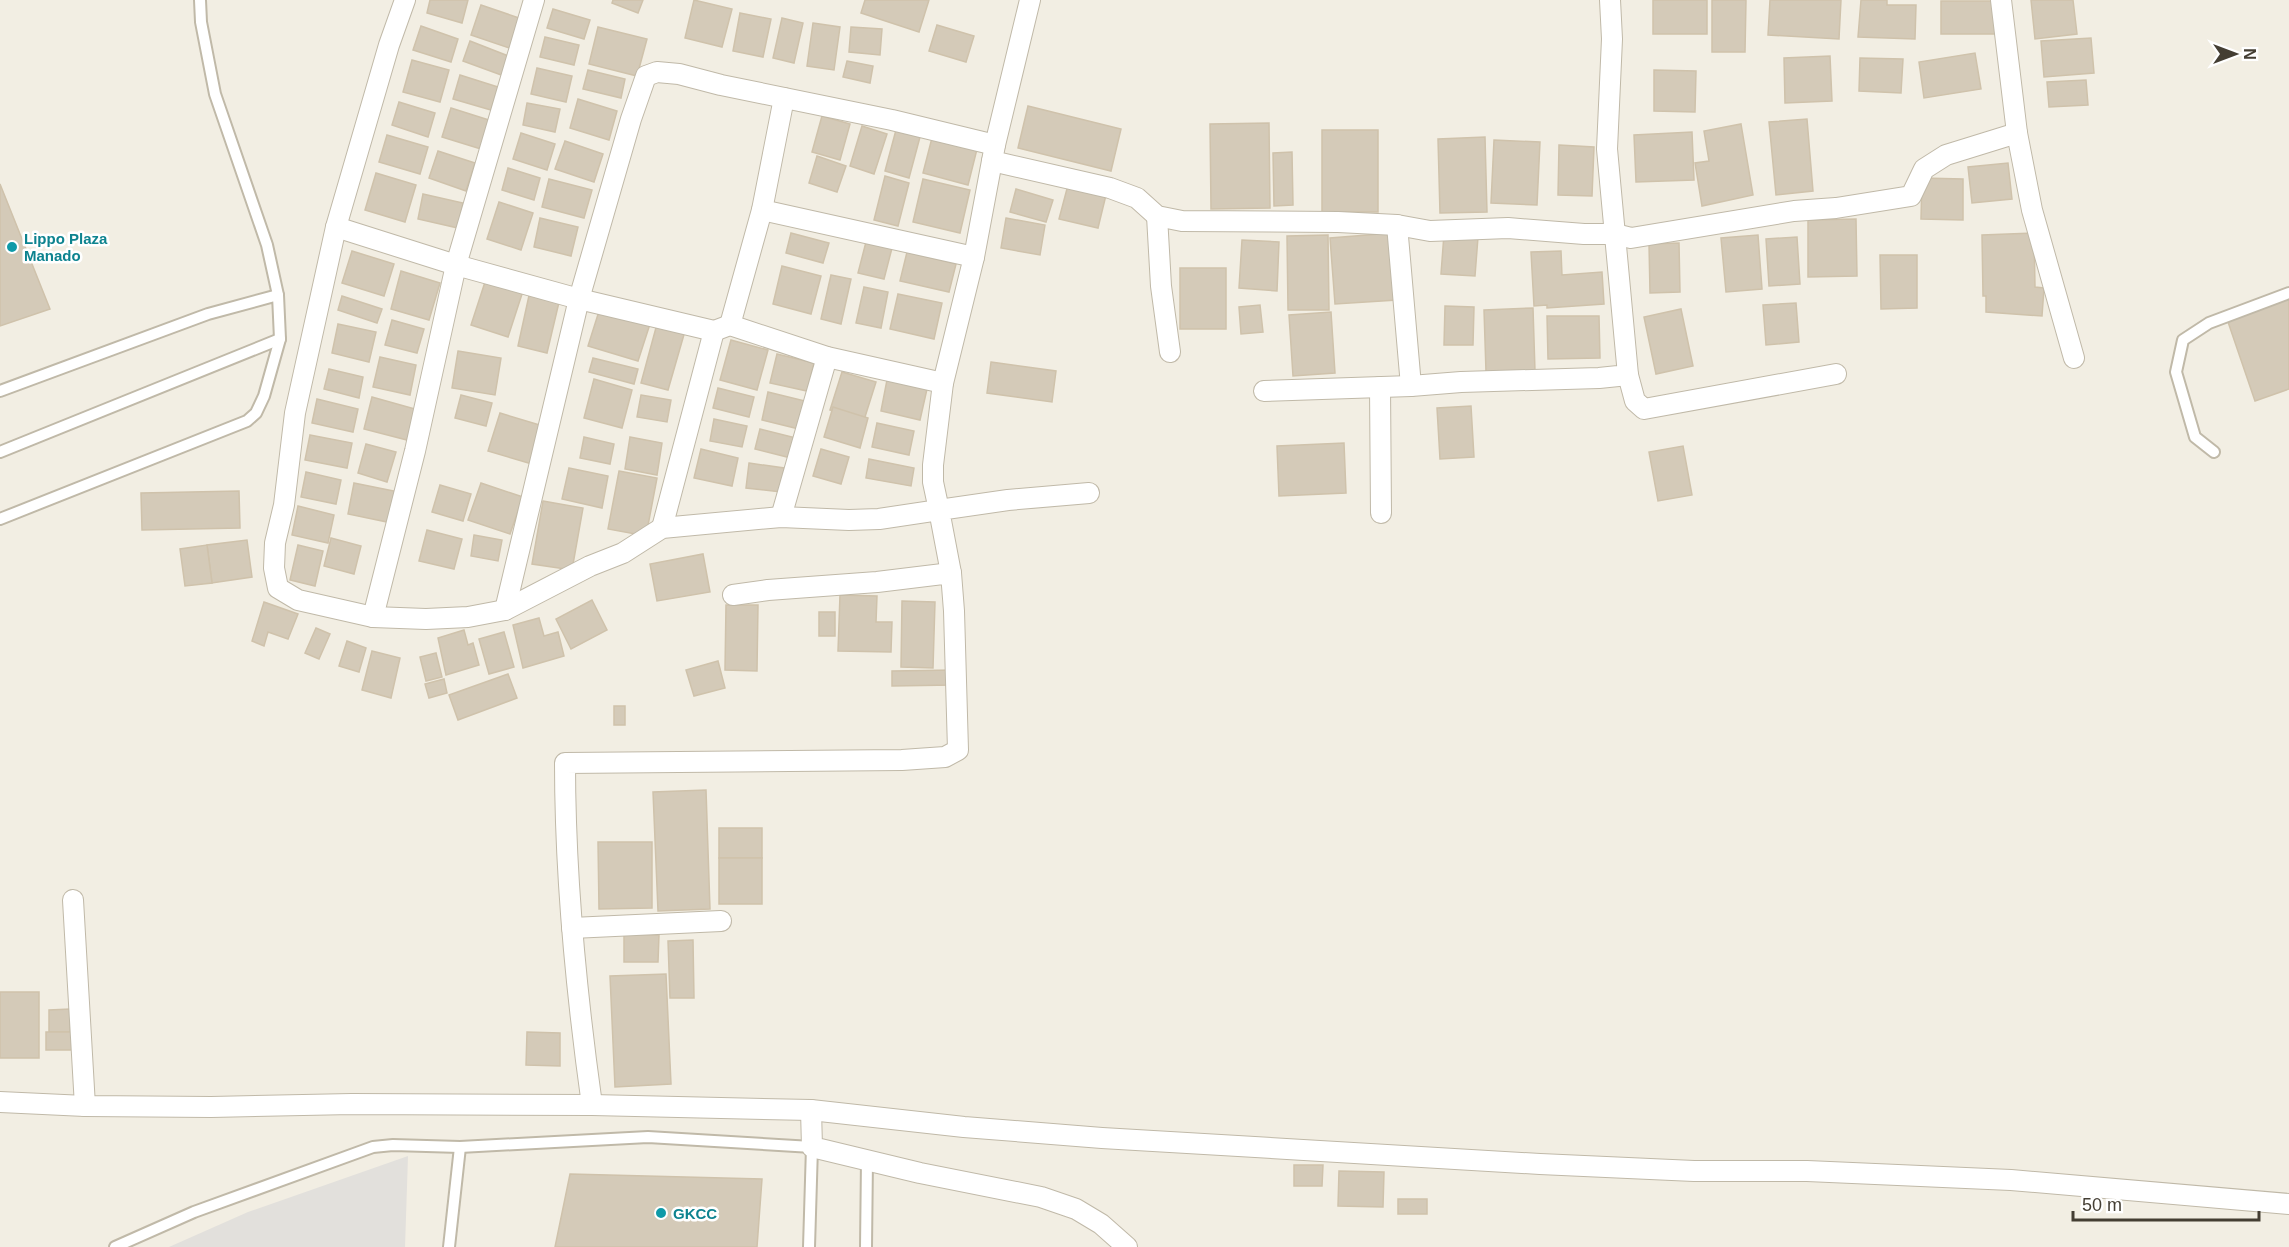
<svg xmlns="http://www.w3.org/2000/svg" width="2289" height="1247" viewBox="0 0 2289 1247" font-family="Arial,sans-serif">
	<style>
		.parking { fill: #e2e0dc }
		.building { fill: #d4cab8; stroke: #cfc2ab; stroke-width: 1.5 }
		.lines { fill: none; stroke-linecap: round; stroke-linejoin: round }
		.lane-casing { stroke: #c0b9a8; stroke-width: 14 }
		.street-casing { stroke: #c0b9a8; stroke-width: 22 }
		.lane { stroke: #fff; stroke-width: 10 }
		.street { stroke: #fff; stroke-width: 20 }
		.culture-dot { fill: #0f9aa8; stroke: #fff; stroke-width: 2 }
		.labels { text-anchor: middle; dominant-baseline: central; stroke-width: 5; stroke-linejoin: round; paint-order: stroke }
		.culture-label { font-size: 15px; font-weight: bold; fill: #0d838f; stroke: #fff; text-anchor: start }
	</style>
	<rect width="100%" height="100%" fill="#f2eee3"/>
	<!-- parking -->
	<path class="parking" d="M408 1156 405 1247H169L248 1212Z"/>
	<!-- building -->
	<g class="building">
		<path d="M430 0H468L462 23 427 13Z"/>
		<path d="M613 0H643L638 13 612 3Z"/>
		<path d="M694 0 732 9 722 47 685 38Z"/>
		<path d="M865 0H929L919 32 861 13Z"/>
		<rect x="1653" y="0" width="54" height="34"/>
		<path d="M1712 0H1746L1745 52H1712Z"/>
		<path d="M1770 0H1841L1839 39 1768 35Z"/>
		<path d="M1861 0H1887V5H1916L1915 39 1858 37Z"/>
		<path d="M2031 0H2073L2077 34 2035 39Z"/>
		<rect x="1941" y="1" width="55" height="33"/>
		<path d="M481 5 522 19 512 49 471 35Z"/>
		<path d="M553 9 590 20 584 39 547 28Z"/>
		<path d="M740 13 771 19 763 57 733 51Z"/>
		<path d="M782 18 803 23 794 63 773 58Z"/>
		<path d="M813 23 840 27 834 70 807 66Z"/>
		<path d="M937 25 974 36 966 62 929 51Z"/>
		<path d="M421 26 458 39 451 62 413 50Z"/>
		<path d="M598 27 647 39 637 76 589 64Z"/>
		<path d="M851 27 882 29 880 55 849 52Z"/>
		<path d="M545 37 579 45 574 65 540 57Z"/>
		<path d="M2091 38 2094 73 2044 77 2041 41Z"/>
		<path d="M470 41 511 57 504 76 463 61Z"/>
		<path d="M1975 53 1981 89 1924 98 1919 62Z"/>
		<path d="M1830 56 1832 101 1785 103 1784 58Z"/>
		<path d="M1860 58 1903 59 1901 93 1859 91Z"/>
		<path d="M412 60 449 70 440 102 403 92Z"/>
		<path d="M847 61 873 66 870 83 843 77Z"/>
		<path d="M537 68 572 76 566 102 531 94Z"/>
		<path d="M588 70 625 79 621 98 583 89Z"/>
		<path d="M1654 70 1696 71 1695 112 1654 111Z"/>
		<path d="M460 75 498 87 491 110 453 99Z"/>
		<path d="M2086 80 2088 105 2049 107 2047 82Z"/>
		<path d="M578 99 617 111 609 140 570 128Z"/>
		<path d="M399 102 435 113 428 137 392 125Z"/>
		<path d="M527 103 560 109 555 132 523 125Z"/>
		<path d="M1028 106 1121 129 1111 171 1018 148Z"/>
		<path d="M451 108 489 120 481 149 442 137Z"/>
		<path d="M822 116 850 124 840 160 812 152Z"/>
		<path d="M1807 119 1813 191 1776 195 1769 122Z"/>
		<path d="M1269 123 1270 208 1211 209 1210 124Z"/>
		<path d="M1741 124 1753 195 1702 206 1695 163 1709 161 1704 131Z"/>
		<path d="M862 126 887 134 874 174 850 166Z"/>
		<path d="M896 130 920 137 909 178 885 171Z"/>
		<rect x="1322" y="130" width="56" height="82"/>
		<path d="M1692 132 1694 180 1636 182 1634 135Z"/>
		<path d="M521 133 555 144 547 170 513 159Z"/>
		<path d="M933 134 978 145 968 185 923 173Z"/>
		<path d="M387 135 428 147 420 174 379 162Z"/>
		<path d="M1485 137 1487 212 1440 213 1438 139Z"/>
		<path d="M1494 140 1540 142 1537 205 1491 203Z"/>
		<path d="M565 141 603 154 594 182 555 169Z"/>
		<path d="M1559 145 1594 147 1592 196 1558 195Z"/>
		<path d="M438 151 475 163 466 191 429 178Z"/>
		<path d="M1292 152 1293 205 1274 206 1273 153Z"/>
		<path d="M817 156 846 166 837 192 809 183Z"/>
		<path d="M2008 163 2012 199 1972 203 1968 167Z"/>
		<path d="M508 168 540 178 534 200 502 190Z"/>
		<path d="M376 173 416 185 405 222 365 210Z"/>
		<path d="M885 176 909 183 898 226 874 220Z"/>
		<path d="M1922 178 1963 179V220L1921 219Z"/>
		<path d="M549 179 592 190 584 218 542 207Z"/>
		<path d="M923 179 970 190 960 233 913 222Z"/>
		<path d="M0 184 50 309 0 326Z"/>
		<path d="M1068 185 1106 195 1098 228 1059 219Z"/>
		<path d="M1016 189 1053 200 1046 222 1010 212Z"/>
		<path d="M423 194 463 203 458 228 418 219Z"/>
		<path d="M499 202 533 213 521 250 487 239Z"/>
		<path d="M540 218 578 227 571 256 534 247Z"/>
		<path d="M1006 218 1045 225 1040 255 1001 248Z"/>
		<path d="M1856 219 1857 276 1808 277V220Z"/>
		<path d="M791 233 829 243 823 263 786 253Z"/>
		<path d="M1392 233 1397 300 1335 304 1330 238Z"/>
		<path d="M2034 233 2035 287 2044 288 2042 316 1986 312V296H1983L1982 235Z"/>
		<path d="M1444 234 1478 237 1475 276 1441 274Z"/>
		<path d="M1328 235 1329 310H1288L1287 236Z"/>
		<path d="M1758 235 1762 289 1726 292 1721 238Z"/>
		<path d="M1797 237 1800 284 1769 286 1766 239Z"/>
		<path d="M1242 240 1279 242 1277 291 1239 288Z"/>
		<path d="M866 242 892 248 884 279 858 273Z"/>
		<path d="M1679 243 1680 292 1650 293 1649 244Z"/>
		<path d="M352 251 394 264 384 296 342 283Z"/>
		<path d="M1561 251 1562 275 1602 272 1604 304 1547 308V305L1534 306 1531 252Z"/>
		<path d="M907 252 956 264 949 292 900 281Z"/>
		<path d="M1880 255H1917V308L1881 309Z"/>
		<path d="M782 266 821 276 811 314 773 304Z"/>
		<rect x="1180" y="268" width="46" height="61"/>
		<path d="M401 271 440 283 429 320 391 309Z"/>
		<path d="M831 275 851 279 841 324 821 319Z"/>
		<path d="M486 279 523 291 508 337 471 325Z"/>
		<path d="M864 287 888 292 881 328 856 323Z"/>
		<path d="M530 291 560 298 547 353 518 346Z"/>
		<path d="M898 294 942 303 934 339 890 329Z"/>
		<path d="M342 296 382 309 377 323 338 310Z"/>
		<path d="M2289 298V389L2255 401 2227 319Z"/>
		<path d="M1796 303 1799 342 1766 345 1763 305Z"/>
		<path d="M1260 305 1263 332 1241 334 1239 307Z"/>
		<path d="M1445 306 1474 307 1473 345H1444Z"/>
		<path d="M600 308 650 324 638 361 588 346Z"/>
		<path d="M1533 308 1535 371 1486 372 1484 310Z"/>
		<path d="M1681 309 1693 366 1656 374 1644 317Z"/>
		<path d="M1331 312 1335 373 1293 376 1289 315Z"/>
		<path d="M1547 316H1599L1600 358 1548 359Z"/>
		<path d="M392 320 424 329 417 353 385 345Z"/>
		<path d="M338 324 376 332 369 362 332 353Z"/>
		<path d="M657 324 685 331 668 390 641 383Z"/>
		<path d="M731 340 768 350 757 390 720 380Z"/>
		<path d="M458 351 501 358 495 395 452 388Z"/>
		<path d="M777 354 814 363 807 391 770 383Z"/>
		<path d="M380 357 416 365 410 395 373 387Z"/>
		<path d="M593 358 638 369 634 384 589 372Z"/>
		<path d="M991 362 1056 371 1052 402 987 393Z"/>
		<path d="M329 369 363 377 359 398 324 389Z"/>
		<path d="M842 372 876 382 864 420 830 410Z"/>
		<path d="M594 379 632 390 622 428 584 418Z"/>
		<path d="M887 380 927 389 920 420 881 411Z"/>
		<path d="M718 388 754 397 749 417 713 408Z"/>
		<path d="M768 392 805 401 799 429 762 420Z"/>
		<path d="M461 395 492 403 486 426 455 418Z"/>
		<path d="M641 395 671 400 667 422 637 417Z"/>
		<path d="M372 397 415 409 407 440 364 429Z"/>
		<path d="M317 399 358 409 353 432 312 423Z"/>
		<path d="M1471 406 1474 457 1440 459 1437 408Z"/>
		<path d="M833 407 868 418 860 448 824 437Z"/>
		<path d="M500 413 543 426 532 464 488 451Z"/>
		<path d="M714 419 747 426 742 447 710 441Z"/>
		<path d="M877 423 914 431 909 455 872 447Z"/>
		<path d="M760 429 796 438 791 458 755 449Z"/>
		<path d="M310 435 352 443 347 468 305 460Z"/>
		<path d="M584 437 614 444 610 464 580 458Z"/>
		<path d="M630 437 662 443 657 475 625 469Z"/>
		<path d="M1344 443 1346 493 1279 496 1277 446Z"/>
		<path d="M366 444 396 452 387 482 358 473Z"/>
		<path d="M1683 446 1692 495 1658 501 1649 452Z"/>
		<path d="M701 449 738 458 732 486 694 478Z"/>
		<path d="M821 449 849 457 841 484 813 476Z"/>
		<path d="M869 459 914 468 911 486 866 478Z"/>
		<path d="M749 463 784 468 781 492 746 488Z"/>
		<path d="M569 468 608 476 602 508 562 499Z"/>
		<path d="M619 471 657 478 646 536 608 529Z"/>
		<path d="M306 472 341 480 336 504 301 497Z"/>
		<path d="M354 483 399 492 392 523 348 514Z"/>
		<path d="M481 483 523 497 510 534 468 520Z"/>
		<path d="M440 485 471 494 463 521 432 512Z"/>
		<path d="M239 491 240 528 142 530 141 493Z"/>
		<path d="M543 501 583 508 572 570 532 564Z"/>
		<path d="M298 506 334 515 328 543 292 535Z"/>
		<path d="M427 530 462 539 454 569 419 561Z"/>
		<path d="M474 535 502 540 498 561 471 556Z"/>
		<path d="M331 538 361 546 354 574 324 566Z"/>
		<path d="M247 540 252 577 212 583 207 545Z"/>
		<path d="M207 545 212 583 185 586 180 549Z"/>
		<path d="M298 545 323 551 315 586 290 580Z"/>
		<path d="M703 554 710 592 657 601 650 564Z"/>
		<path d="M840 595 877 596 876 622H892L891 652 838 651Z"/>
		<path d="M592 600 607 630 571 649 556 619Z"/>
		<path d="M902 601 935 602 933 668 901 667Z"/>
		<path d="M264 602 298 614 288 639 268 632 264 646 252 641Z"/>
		<path d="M726 605H758L757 671 725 670Z"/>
		<rect x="819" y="612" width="16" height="24"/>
		<path d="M539 618 544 636 558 632 564 656 523 668 513 625Z"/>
		<path d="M316 628 330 634 319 659 305 653Z"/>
		<path d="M464 630 468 645 473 643 479 665 446 675 438 638Z"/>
		<path d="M504 632 514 667 489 674 479 639Z"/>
		<path d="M347 641 366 648 359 672 339 666Z"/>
		<path d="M372 651 400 658 391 698 362 690Z"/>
		<path d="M436 653 442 677 426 681 420 657Z"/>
		<path d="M718 661 725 688 694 696 686 670Z"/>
		<path d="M953 670V685L892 686V671Z"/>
		<path d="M508 674 517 698 458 720 449 695Z"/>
		<path d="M444 679 447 693 429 698 425 684Z"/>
		<rect x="614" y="706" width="11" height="19"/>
		<path d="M706 790 710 909 658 911 653 792Z"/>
		<rect x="719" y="828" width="43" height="30"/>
		<path d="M598 842H652V908L599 909Z"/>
		<rect x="719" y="858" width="43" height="46"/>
		<path d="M624 934 659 935 658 962H624Z"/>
		<path d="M693 940 694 998H670L668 941Z"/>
		<path d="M666 974 671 1084 615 1087 610 976Z"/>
		<rect x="0" y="992" width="39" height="66"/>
		<path d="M70 1009V1032H49V1010Z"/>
		<rect x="46" y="1032" width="26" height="18"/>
		<path d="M527 1032 560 1033V1066L526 1065Z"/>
		<path d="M1294 1165H1323L1322 1186H1294Z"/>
		<path d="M1339 1171 1384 1172 1383 1207 1338 1206Z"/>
		<path d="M570 1174 762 1179 757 1247H555Z"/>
		<rect x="1398" y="1199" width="29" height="15"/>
	</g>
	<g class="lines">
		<defs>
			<g id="lane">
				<path d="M200 0 201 22 215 94 267 245 278 295"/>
				<path d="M0 391 208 314 278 295 280 339 264 396 256 413 247 421 0 519"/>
				<path d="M0 452 280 339"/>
				<path d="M2214 452 2195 437 2176 372 2183 340 2209 323 2289 293"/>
				<path d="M115 1247 194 1212 373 1147 393 1145 460 1147 648 1137 812 1147 809 1247"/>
				<path d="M449 1247 460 1147"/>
				<path d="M866 1247 867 1160"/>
			</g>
			<g id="street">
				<path d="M405 0 389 45 336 227 295 413 284 505 275 543 274 568 278 588 298 600 373 617 426 619 468 617 505 610 590 566 623 553 662 528 781 517 849 520 879 519 939 510 933 482V465L943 383 974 257 995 145 1030 0"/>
				<path d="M2017 133 2032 210 2074 358"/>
				<path d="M992 161 1110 188 1137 198 1157 216 1182 221 1338 222 1397 225 1430 231 1508 228 1584 234H1615L1631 238 1794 211 1836 208 1911 196 1924 169 1946 155 2017 133 2001 0"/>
				<path d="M762 210 974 257"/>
				<path d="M1157 216 1161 286 1170 352"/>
				<path d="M1397 225 1411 386 1461 382 1599 378 1628 375 1607 149 1612 39 1610 0"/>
				<path d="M336 227 456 265 579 299 714 331 730 325 827 357 943 383"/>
				<path d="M730 325 762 210 784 98"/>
				<path d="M1628 375 1635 401 1644 409 1836 374"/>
				<path d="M1380 387 1381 513"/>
				<path d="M1264 391 1411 386"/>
				<path d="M781 517 827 357"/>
				<path d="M662 528 714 331"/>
				<path d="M951 573 939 510 1008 500 1089 493"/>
				<path d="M505 610 579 299 631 119 646 76 657 72 679 74 721 85 892 120 995 145"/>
				<path d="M373 617 415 451 456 265 534 0"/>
				<path d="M73 900 85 1106"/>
				<path d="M572 928 721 921"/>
				<path d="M0 1102 85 1106 211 1107 352 1104 592 1105 811 1110 964 1127 1102 1138 1540 1164 1694 1171H1807L2011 1180 2289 1204"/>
				<path d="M592 1105C576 991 565 877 565 763L902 760 945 757 958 750 954 611 951 573 877 582 768 590 733 595"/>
				<path d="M811 1110 812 1147 920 1173 1041 1197 1076 1209 1101 1224 1127 1247"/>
			</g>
		</defs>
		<!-- lane casing -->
		<use href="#lane" class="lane-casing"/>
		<!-- street casing -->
		<use href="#street" class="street-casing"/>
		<!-- lane -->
		<use href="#lane" class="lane"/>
		<!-- street -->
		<use href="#street" class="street"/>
	</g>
	<!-- markers -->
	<g class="culture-dot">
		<circle cx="12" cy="247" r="6"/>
		<circle cx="661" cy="1213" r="6"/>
	</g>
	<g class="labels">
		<!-- culture labels -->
		<g class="culture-label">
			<text x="24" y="238">Lippo Plaza<tspan x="24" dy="17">Manado</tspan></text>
			<text x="673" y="1213">GKCC</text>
		</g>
	</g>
	<!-- north arrow -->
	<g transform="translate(2235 54) rotate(90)" stroke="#ffffff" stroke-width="4.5" paint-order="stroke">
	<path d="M0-4.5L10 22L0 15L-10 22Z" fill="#443e33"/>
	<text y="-9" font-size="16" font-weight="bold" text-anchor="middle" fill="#443e33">N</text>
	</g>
	<!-- scale -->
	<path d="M2073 1211v9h186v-9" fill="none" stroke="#443e33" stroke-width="3"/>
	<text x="2082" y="1211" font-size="18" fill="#443e33" stroke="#ffffff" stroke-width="4.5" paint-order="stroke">50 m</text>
</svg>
